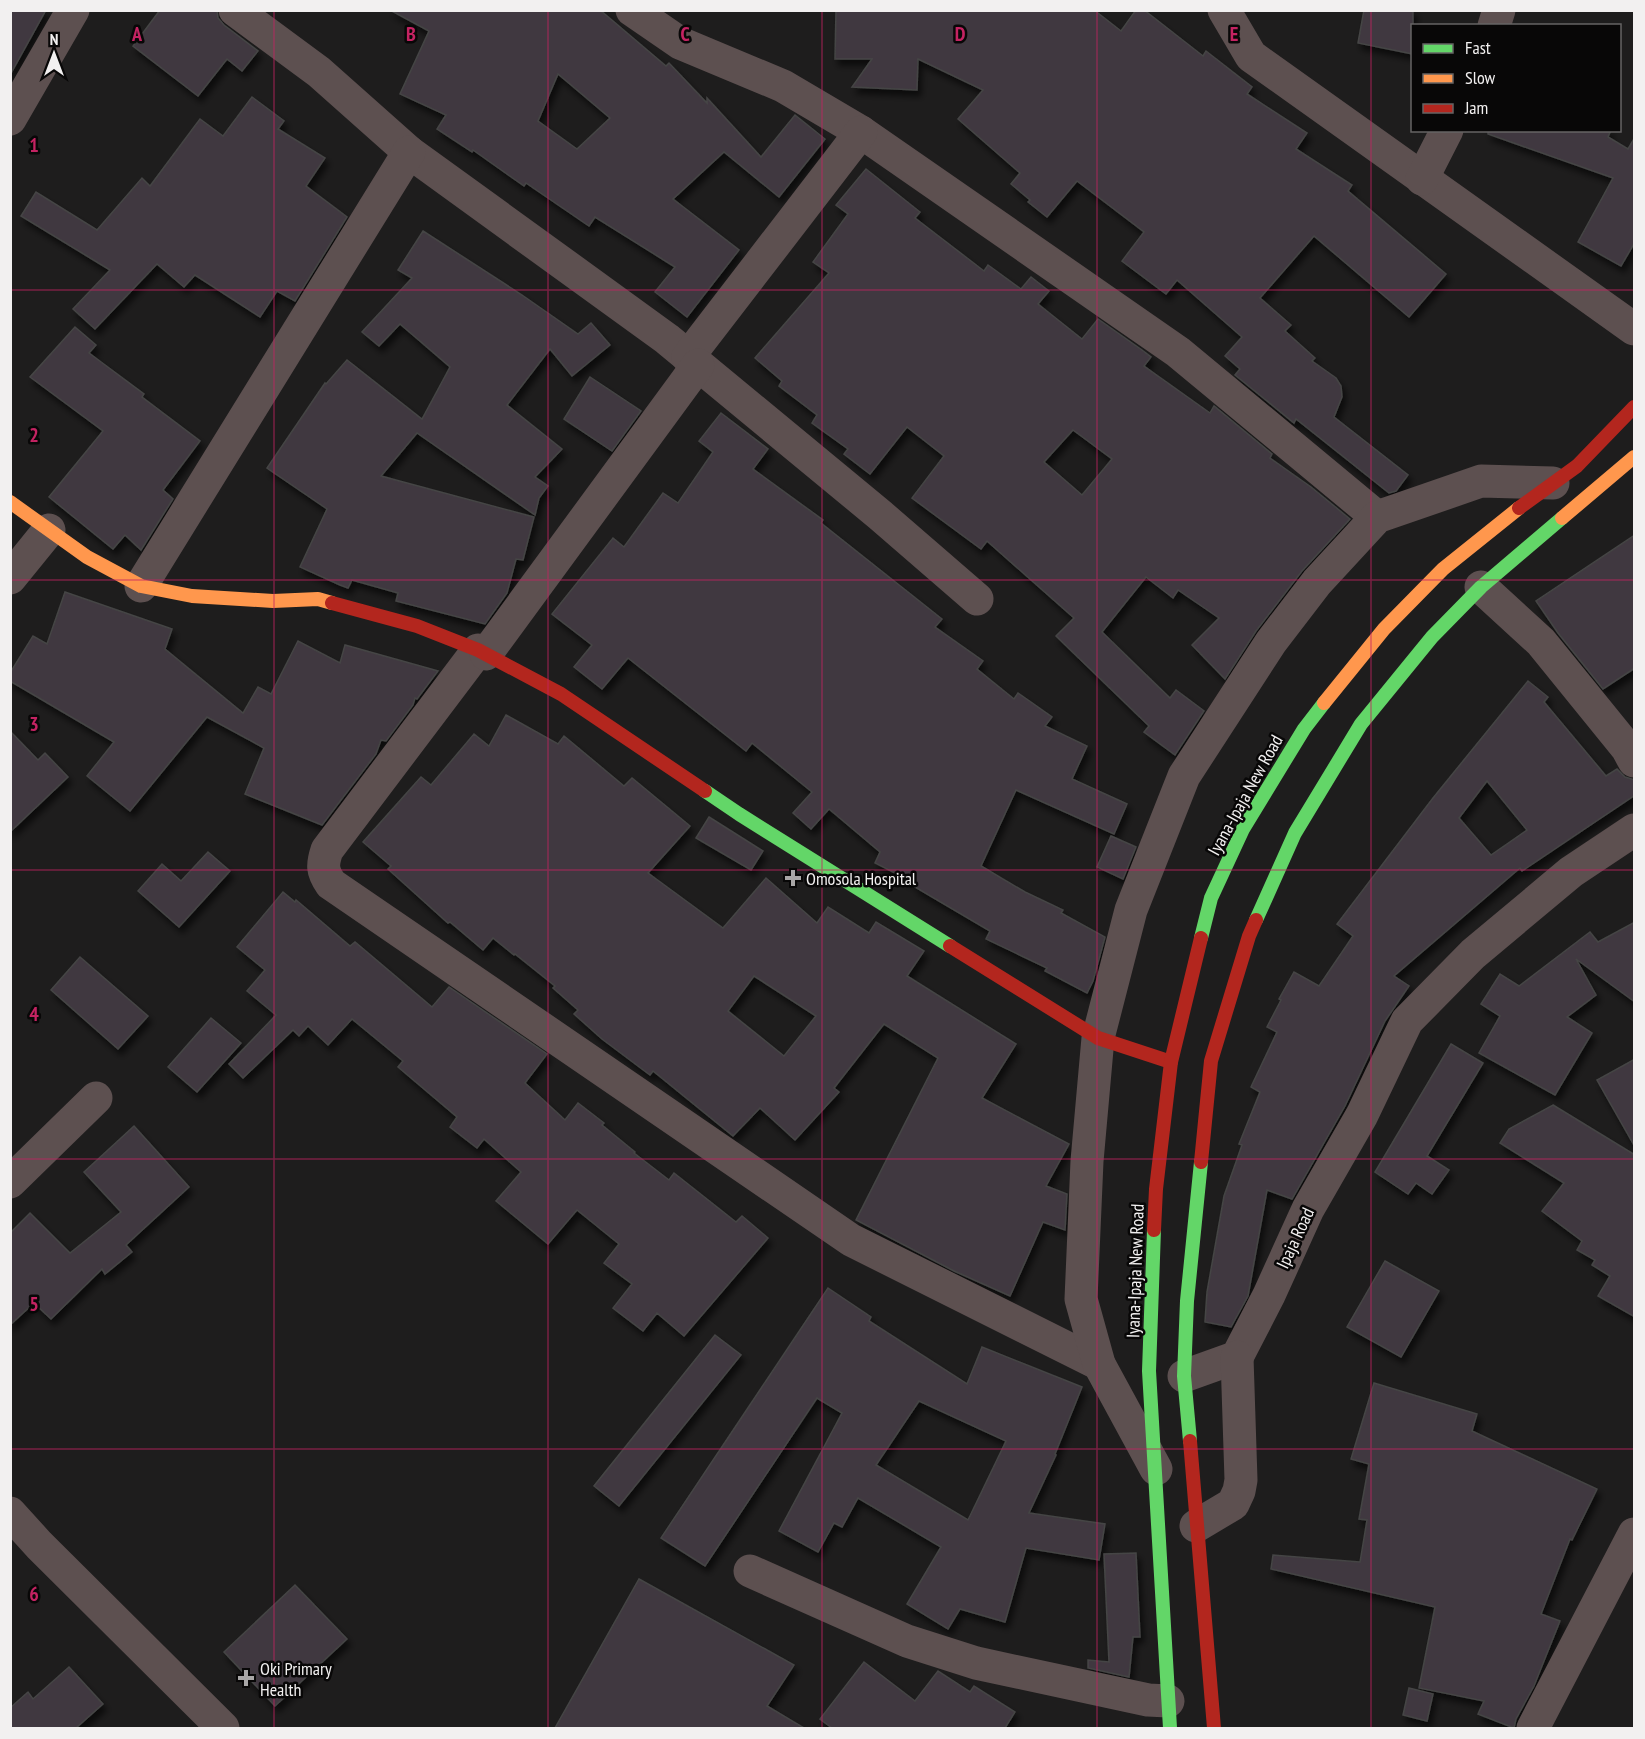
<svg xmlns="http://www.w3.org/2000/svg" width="1645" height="1739" viewBox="0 0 1645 1739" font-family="'PT Sans Narrow',sans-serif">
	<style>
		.building { fill: #413940; stroke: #454545; stroke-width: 1.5; fill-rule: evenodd; filter: url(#shadow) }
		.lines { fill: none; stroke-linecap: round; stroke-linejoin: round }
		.street { stroke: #5d5050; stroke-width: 33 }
		.fast { stroke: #63d668; stroke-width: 14 }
		.slow { stroke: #ff974d; stroke-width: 14 }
		.jam { stroke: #b3261e; stroke-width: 14 }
		.grid { fill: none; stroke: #c42362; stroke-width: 1.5; stroke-opacity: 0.55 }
		.poi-dot { fill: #a8a6a6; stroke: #080707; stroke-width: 2 }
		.labels { text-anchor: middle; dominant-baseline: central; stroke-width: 5; stroke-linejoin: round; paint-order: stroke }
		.street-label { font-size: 18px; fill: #f2f0f0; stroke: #080707 }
		.poi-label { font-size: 18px; fill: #f2f0f0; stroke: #080707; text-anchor: start }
		.grid-label { font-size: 20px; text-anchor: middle; font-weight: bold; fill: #c42362; stroke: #080707; stroke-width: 5; stroke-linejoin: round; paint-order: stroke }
	</style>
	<defs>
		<filter id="shadow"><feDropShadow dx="3.5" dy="6" stdDeviation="3" flood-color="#0009"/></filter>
	</defs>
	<rect width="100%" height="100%" fill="#1e1d1d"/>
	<!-- building -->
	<g class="building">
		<path d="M10 10H46L10 75Z"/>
		<path d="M160 10H217L218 18 224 25 258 51 242 71 227 59 198 96 133 46Z"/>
		<path d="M390 10H600L666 66 669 63 707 103V98L761 157 795 115 825 139 779 197 724 152 673 199 739 250 687 317 655 292 675 267 595 217 589 226 526 183 524 186 473 150 472 152 437 129 446 115 400 94 429 31ZM558 74 610 118 577 149 538 121Z"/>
		<path d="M836 10H1094L1121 31 1136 10H1144L1203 56 1206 51 1252 87 1247 94 1307 133 1296 149 1352 185 1348 191 1446 274 1409 317 1314 236 1260 298 1291 325 1285 331 1315 358 1312 361 1336 378 1341 386 1342 397 1334 417 1408 475 1396 491 1389 493 1296 419 1294 423 1235 375 1240 369 1225 356 1242 337 1177 280 1166 294 1122 261 1144 232 1077 181 1047 217 1028 202 1030 200 1011 184 1020 173 958 119 983 90 918 59 917 90 852 87 872 59H835Z"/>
		<path d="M1364 10H1413V54L1358 43Z"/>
		<path d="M252 97 284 121 278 129 325 158 306 186 347 217 295 301 277 291 260 317 195 275 184 287 157 264 95 329 73 309 110 270 21 216 36 192 97 230 142 178 150 186 200 119 223 136Z"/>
		<path d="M1488 130H1611L1608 137 1628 149 1635 137V242L1621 266 1578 242 1613 178 1488 134Z"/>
		<path d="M866 169 920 212 915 218 984 271 988 265 1021 289 1031 277 1049 291 1038 304 1082 339 1098 319 1142 350 1151 357 1144 366 1210 413 1214 406 1272 454 1270 458 1311 487 1350 519 1302 571 1256 631 1225 679 1192 645 1219 618 1178 590 1173 598 1146 577 1102 632 1170 698 1176 690 1204 711 1175 755 1144 732 1149 726 1056 636 1074 618 987 541 981 549 912 498 944 456 907 427 870 474 844 454 848 449 812 423 817 415 779 386 782 381 755 358 829 273 813 262 848 214 836 205ZM1073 430 1112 459 1082 495 1044 462Z"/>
		<path d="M423 231 522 295 578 334 591 323 610 345 572 376 550 349 507 405 562 449 535 477 548 486 539 498 535 515 417 433 381 476 534 517 523 560 516 559 507 593 485 624 396 601 398 593 352 580 348 588 340 585 300 567 327 509 267 468 325 383 326 384 347 360 422 419 450 367 400 324 379 346 362 332 412 278 398 270Z"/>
		<path d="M75 327 96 345 89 353 144 394 142 397 200 441 163 490 173 499 141 550 125 535 113 549 49 497 103 431 30 377Z"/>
		<path d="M590 377 641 411 612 451 564 419Z"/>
		<path d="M721 413 768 449 753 469 823 520 821 523 942 619 935 627 983 661 977 669 1014 699 1018 693 1052 717 1045 726 1087 746 1072 779 1127 804 1114 834 1016 790 981 866 1025 892 1063 910 1061 913 1105 937 1093 981 1087 993 1045 971 1047 968 986 939 990 931 915 887 917 884 875 863 880 852 829 809 811 829 793 813 812 792 752 743 746 751 628 658 602 689 574 667 592 645 552 614 613 538 624 547 663 493 678 503 713 452 699 441Z"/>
		<path d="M1635 535V668L1603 689 1558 633 1536 601Z"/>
		<path d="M65 592 172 629 165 649 243 713 258 687 271 694 298 641 340 663 345 645 438 671 417 699 415 698 413 705 386 741 381 740 376 754 322 825 245 794 264 748 207 717 130 811 87 776 114 742 10 681V673L33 636 47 644Z"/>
		<path d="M1528 681 1548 697 1544 702 1606 776 1617 769 1625 777 1635 780V795L1522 871 1520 868 1394 976 1409 986 1385 1021 1345 1106 1292 1199 1267 1190 1248 1296 1231 1327 1205 1322 1207 1292 1224 1196 1242 1145 1239 1144 1260 1092 1251 1087 1277 1032 1267 1027 1281 1000 1279 999 1294 972 1319 986 1353 936 1337 924 1433 798ZM1487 781 1527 830 1491 855 1459 818Z"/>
		<path d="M506 715 558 744 564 736 624 786 632 778 690 826 648 873 723 928 766 878 817 923 828 907 869 933 876 922 924 951 907 976 1016 1044 982 1098 1069 1144 1046 1186 1067 1194 1065 1230 1043 1222 1010 1296 954 1271 856 1220 938 1058 884 1024 834 1088 839 1092 795 1140 760 1108 733 1136 653 1071 650 1075 602 1039 574 1014 578 1010 553 988 555 986 515 954 514 955 493 938 483 950 450 922 448 923 388 869 391 866 363 842 421 777 431 785 474 734 489 746ZM754 976 816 1016 784 1056 728 1011Z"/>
		<path d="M10 731 38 760 45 753 68 777 10 832Z"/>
		<path d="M709 817 763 851 751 870 696 838Z"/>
		<path d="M1111 836 1136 847 1123 879 1097 867Z"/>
		<path d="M208 852 230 871 179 927 138 891 162 864 181 881Z"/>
		<path d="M283 892 295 902 296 900 350 946 355 942 432 1007 449 987 547 1054 525 1083 565 1120 578 1103 604 1123 602 1125 635 1152 634 1153 669 1180 674 1173 736 1222 742 1216 768 1238 684 1336 657 1313 643 1331 613 1308 632 1284 604 1263 619 1244 577 1210 548 1244 496 1201 521 1172 484 1139 477 1148 450 1127 457 1117 398 1067 403 1061 352 1019 328 1045 308 1026 299 1036 293 1030 243 1078 229 1064 276 1015 247 991 265 970 237 947Z"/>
		<path d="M1635 922V1002L1576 959 1596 995 1567 1017 1592 1033 1555 1095 1479 1053 1500 1016 1481 1004 1500 974 1519 986 1590 932 1598 942Z"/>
		<path d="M80 957 148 1016 118 1049 51 990Z"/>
		<path d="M211 1018 241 1043 197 1092 168 1067Z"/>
		<path d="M1451 1044 1483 1063 1427 1156 1449 1170 1432 1194 1416 1183 1408 1194 1375 1172Z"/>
		<path d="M1635 1059V1147L1597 1080Z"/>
		<path d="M1553 1105 1635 1155V1317L1598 1296 1610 1276 1592 1265 1595 1260 1577 1250 1582 1241 1542 1211 1564 1183 1500 1143 1509 1129Z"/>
		<path d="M134 1126 189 1187 126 1245 132 1252 105 1274 102 1269 51 1319 34 1303 10 1325V1233L30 1213 70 1253 121 1212 84 1172Z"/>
		<path d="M1385 1261 1439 1291 1401 1357 1347 1327Z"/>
		<path d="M828 1288 871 1317 869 1321 967 1384 982 1347 1082 1387 1055 1454 1056 1455 1029 1513 1105 1524 1099 1560 1026 1548 1005 1622 960 1609 948 1629 907 1604 941 1547 858 1498 842 1527 834 1523 818 1552 779 1531 842 1413 817 1398 705 1566 661 1538ZM919 1401 1006 1441 968 1520 876 1465Z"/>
		<path d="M715 1335 741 1355 619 1506 594 1486Z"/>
		<path d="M1374 1383 1477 1414 1472 1431 1597 1489 1572 1540 1570 1539 1541 1614 1560 1621 1534 1686 1516 1719 1514 1728 1478 1714 1484 1701 1419 1688 1435 1607 1271 1569 1273 1555 1360 1562 1367 1520 1359 1519 1369 1464 1351 1459Z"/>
		<path d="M1136 1553 1140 1637H1133L1129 1677 1088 1668V1660L1109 1662 1104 1554Z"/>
		<path d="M639 1579 794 1665 767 1706 804 1728H555Z"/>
		<path d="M295 1585 347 1639 275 1706 224 1652Z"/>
		<path d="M864 1662 915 1701 938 1671 970 1692 974 1686 1015 1712 1005 1728H832L820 1719Z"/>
		<path d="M69 1667 103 1704 76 1728H10V1708L28 1692 33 1699Z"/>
		<path d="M1409 1688 1433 1694 1427 1721 1403 1715Z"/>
	</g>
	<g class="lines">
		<!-- street -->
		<g class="street">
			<path d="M235 10 319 72 409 152 667 339 880 515 977 599"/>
			<path d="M632 10 680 43 783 86 861 132 1178 352 1377 517"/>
			<path d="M1224 10 1251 56 1634 329"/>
			<path d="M1494 26 1499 10"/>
			<path d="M10 119 73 10"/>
			<path d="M1422 179 1447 130"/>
			<path d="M688 357 861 132"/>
			<path d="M10 578 49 530"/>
			<path d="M141 586 409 152"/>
			<path d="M1481 587 1541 642 1627 748 1634 761"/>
			<path d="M478 650 327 850C322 865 322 871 331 884L851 1240 1099 1364"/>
			<path d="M486 654 698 365"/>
			<path d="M10 1182 96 1098"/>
			<path d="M1184 1376 1237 1357 1269 1295 1308 1209 1362 1115 1407 1021 1473 954 1571 872 1634 830"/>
			<path d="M1156 1469 1099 1364 1081 1299 1087 1161 1098 1038 1131 910 1184 776 1271 642 1317 582 1377 517 1481 481 1553 483"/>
			<path d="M10 1513 39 1545 223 1728"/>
			<path d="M1196 1526 1233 1504 1239 1491 1241 1480 1237 1357"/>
			<path d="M750 1571 907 1641 976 1663 1148 1700 1168 1701"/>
			<path d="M1533 1728 1634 1534"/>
		</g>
		<!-- fast -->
		<g class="fast">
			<path d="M705 791 739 814 950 946"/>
			<path d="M1256 920 1295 833 1361 724 1432 637 1481 587 1562 518"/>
			<path d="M1201 938 1211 898 1243 829 1304 729 1324 703"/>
			<path d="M1154 1230 1149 1371 1170 1728"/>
			<path d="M1190 1441 1184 1376 1187 1301 1201 1162"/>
		</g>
		<!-- slow -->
		<g class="slow">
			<path d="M10 502 87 557 141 586 192 596 273 601 318 599 332 603"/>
			<path d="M1562 518 1634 457"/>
			<path d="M1324 703 1384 629 1443 569 1519 508"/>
		</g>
		<!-- jam -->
		<g class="jam">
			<path d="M1519 508 1577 466 1634 407"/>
			<path d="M332 603 417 626 478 650 561 694 705 791"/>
			<path d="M950 946 1098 1038 1171 1062"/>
			<path d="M1201 1162 1211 1061 1249 936 1256 920"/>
			<path d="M1154 1230 1156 1189 1171 1062 1201 938"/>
			<path d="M1190 1441 1214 1728"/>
		</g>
	</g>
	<!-- grid -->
	<path class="grid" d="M274 10V1728M548 10V1728M822 10V1728M1097 10V1728M1371 10V1728M10 290H1634M10 580H1634M10 870H1634M10 1159H1634M10 1449H1634"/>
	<!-- markers -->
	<g class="poi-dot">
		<path d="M790 869h6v6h6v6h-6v6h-6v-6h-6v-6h6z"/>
		<path d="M243 1669h6v6h6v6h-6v6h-6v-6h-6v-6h6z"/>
	</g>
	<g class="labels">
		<!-- street labels -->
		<g class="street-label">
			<text transform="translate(1245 795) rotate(-61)">Iyana-Ipaja New Road</text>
			<text transform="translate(1295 1238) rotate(-65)">Ipaja Road</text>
			<text transform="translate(1135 1271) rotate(-88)">Iyana-Ipaja New Road</text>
		</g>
		<!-- poi labels -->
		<g class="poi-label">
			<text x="806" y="878">Omosola Hospital</text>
			<text x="260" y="1668">Oki Primary<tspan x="260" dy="21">Health</tspan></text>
		</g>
	</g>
	<g class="grid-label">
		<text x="137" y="41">A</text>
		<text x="411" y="41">B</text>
		<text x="685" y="41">C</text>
		<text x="960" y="41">D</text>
		<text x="1234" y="41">E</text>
		<text x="34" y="152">1</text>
		<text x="34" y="442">2</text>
		<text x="34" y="731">3</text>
		<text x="34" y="1021">4</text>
		<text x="34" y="1311">5</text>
		<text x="34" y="1601">6</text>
	</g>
	<!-- border -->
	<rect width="1645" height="1739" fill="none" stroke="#f2f0f0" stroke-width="24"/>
	<!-- legend -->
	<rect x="1411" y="24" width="210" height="108" fill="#080707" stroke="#666464" stroke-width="1.5"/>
	<rect x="1423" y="44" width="30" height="9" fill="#63d668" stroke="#666464" stroke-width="1.5"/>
	<text x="1465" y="54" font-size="18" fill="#f2f0f0">Fast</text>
	<rect x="1423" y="74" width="30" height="9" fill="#ff974d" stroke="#666464" stroke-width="1.5"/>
	<text x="1465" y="84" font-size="18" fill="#f2f0f0">Slow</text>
	<rect x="1423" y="104" width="30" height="9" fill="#b3261e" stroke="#666464" stroke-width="1.5"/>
	<text x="1465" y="114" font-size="18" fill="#f2f0f0">Jam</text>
	<!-- north arrow -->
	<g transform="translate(54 54)" stroke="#080707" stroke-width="4.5" paint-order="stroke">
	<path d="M0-4.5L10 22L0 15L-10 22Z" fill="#f2f0f0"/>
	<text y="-9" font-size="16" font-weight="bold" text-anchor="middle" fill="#f2f0f0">N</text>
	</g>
</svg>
